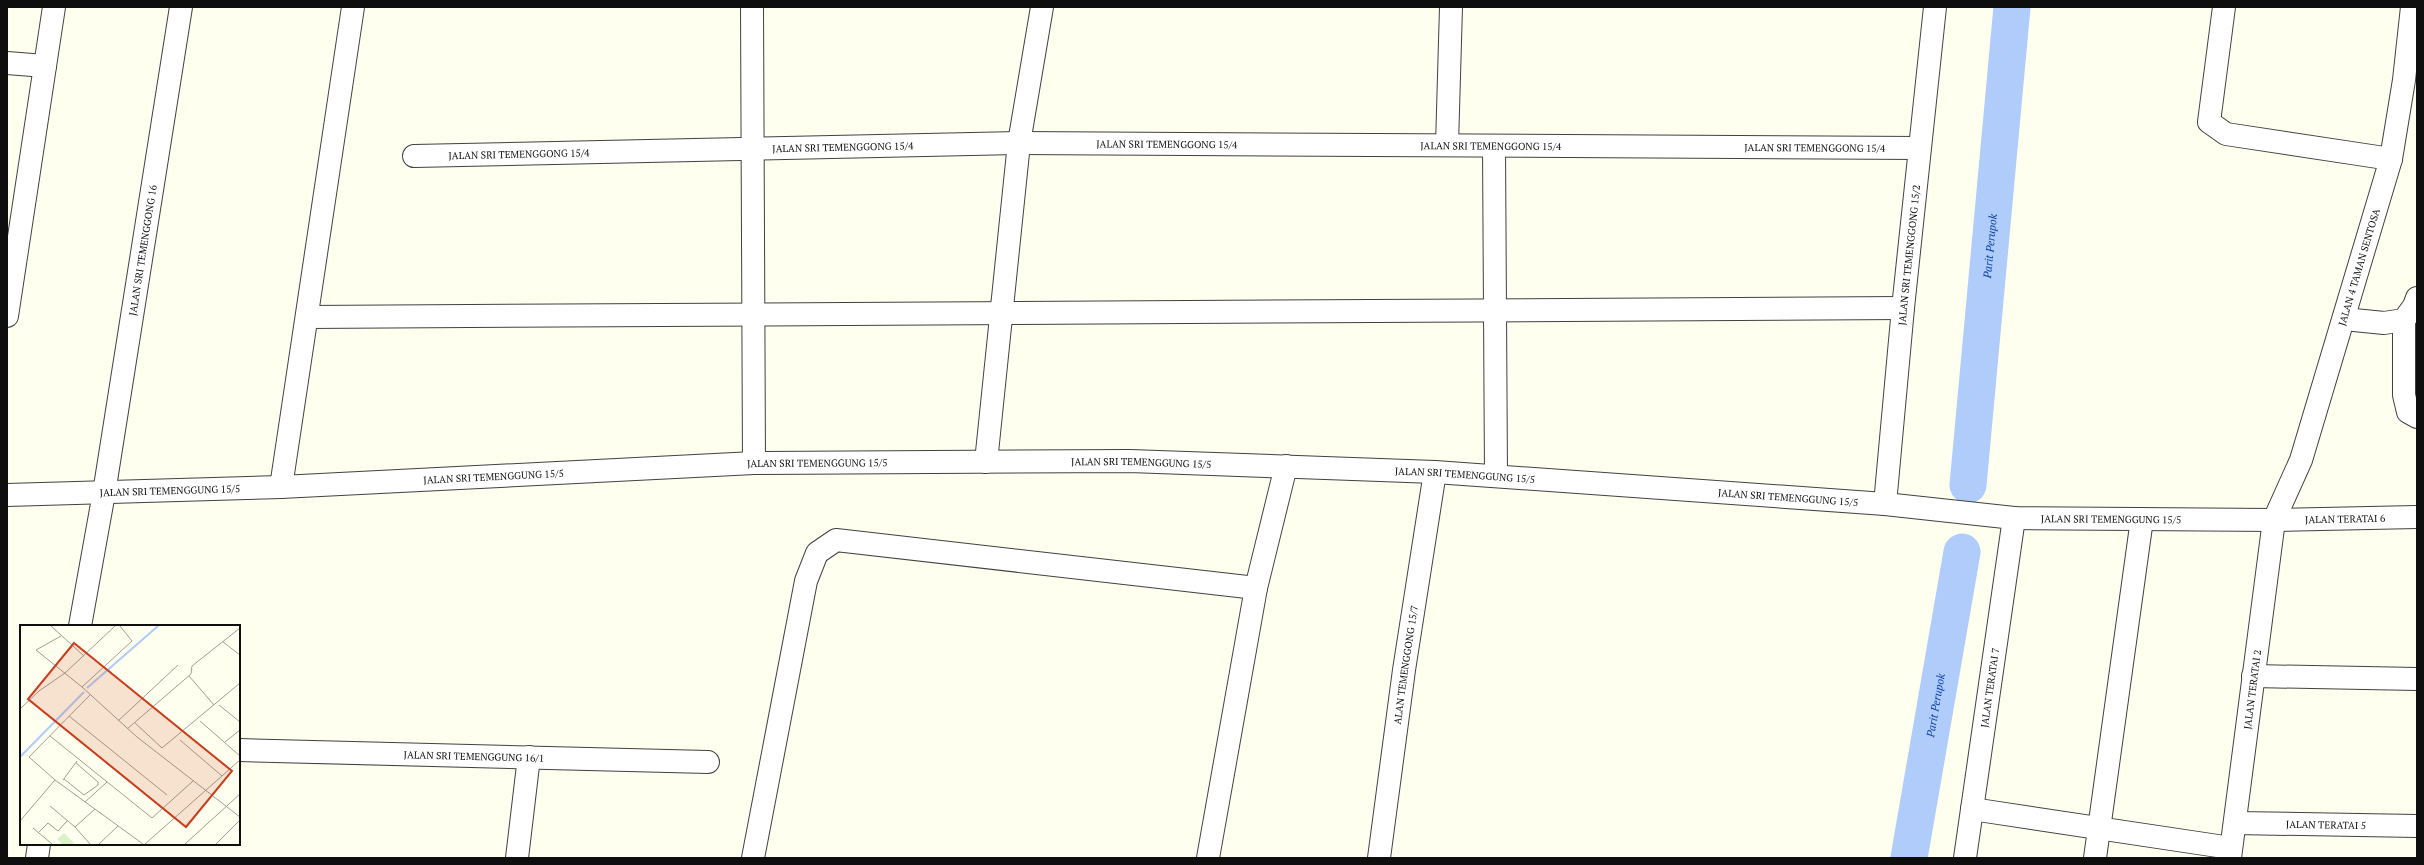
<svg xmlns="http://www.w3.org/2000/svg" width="2424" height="865" viewBox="0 0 2424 865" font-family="'PT Serif',serif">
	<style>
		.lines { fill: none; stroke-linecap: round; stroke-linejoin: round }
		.canal { stroke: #b0ccfb; stroke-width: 37 }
		.minor-casing { stroke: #414141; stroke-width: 24 }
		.minor { stroke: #fff; stroke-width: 22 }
		.labels { text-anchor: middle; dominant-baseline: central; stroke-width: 4; stroke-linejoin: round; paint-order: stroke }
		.street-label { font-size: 10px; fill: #0e0e0e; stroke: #fff }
		.water-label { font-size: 11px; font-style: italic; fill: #0e40a9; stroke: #fff }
		.inset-river { fill: none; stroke: #b0ccfb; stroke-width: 2 }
		.inset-road { fill: none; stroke: #9e9f95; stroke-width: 1 }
		.view { fill: #c93d1c; fill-opacity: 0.15; stroke: #c93d1c; stroke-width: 2 }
		.inset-edge { fill: none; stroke: #0e0e0e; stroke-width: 2 }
	</style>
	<rect width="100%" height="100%" fill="#feffef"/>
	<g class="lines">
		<!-- canal -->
		<g class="canal">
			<path id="s1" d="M1968 485 2012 7"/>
			<path id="s2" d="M1909 858 1962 552"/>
		</g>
		<defs>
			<g id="minor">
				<path d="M752 7 754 463"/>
				<path d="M2224 7 2209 122 2226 134 2391 159"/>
				<path d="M7 63 45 66"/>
				<path d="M1447 145 1451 7"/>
				<path d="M1494 146 1496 476"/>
				<path id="s3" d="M414 156 1019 143 1919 148"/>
				<path d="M7 316 54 7"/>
				<path d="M307 317 1903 308"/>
				<path d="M2344 319 2384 323 2404 320 2414 306 2417 298"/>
				<path d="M2404 320V395L2408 412 2417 417"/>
				<path d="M986 462 1019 143 1042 7"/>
				<path d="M281 487 353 7"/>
				<path id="s4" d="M7 495 281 487 754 463 1130 461 1435 472 1885 504 2014 518 2274 520 2417 517"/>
				<path id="s5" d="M1885 504 1903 308 1935 7"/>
				<path id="s6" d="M80 626 104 493 181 7"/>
				<path d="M2253 676 2417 679"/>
				<path id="s7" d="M239 750 708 762"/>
				<path d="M1972 809 2231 848"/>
				<path id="s8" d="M2235 823 2417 826"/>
				<path d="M37 858 39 844"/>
				<path d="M517 858 529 757"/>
				<path d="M753 858 806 581 817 553 836 540 1256 588"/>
				<path d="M1208 858 1256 588 1286 466"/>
				<path id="s9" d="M1379 858 1404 670 1435 472"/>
				<path id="s10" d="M1965 858 2014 518"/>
				<path d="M2095 858 2142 519"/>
				<path id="s11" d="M2230 858 2274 520 2301 460 2391 159 2404 80 2412 7"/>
			</g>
		</defs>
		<!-- minor casing -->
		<use href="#minor" class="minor-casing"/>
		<!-- minor -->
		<use href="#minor" class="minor"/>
	</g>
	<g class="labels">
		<!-- street labels -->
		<g class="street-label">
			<text stroke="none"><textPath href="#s3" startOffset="753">JALAN SRI TEMENGGONG 15/4</textPath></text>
			<text stroke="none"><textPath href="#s3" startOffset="1077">JALAN SRI TEMENGGONG 15/4</textPath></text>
			<text stroke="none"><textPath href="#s3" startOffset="429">JALAN SRI TEMENGGONG 15/4</textPath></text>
			<text stroke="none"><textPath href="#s3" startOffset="1401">JALAN SRI TEMENGGONG 15/4</textPath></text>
			<text stroke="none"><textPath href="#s3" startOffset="105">JALAN SRI TEMENGGONG 15/4</textPath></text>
			<text stroke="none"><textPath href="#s6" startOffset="381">JALAN SRI TEMENGGONG 16</textPath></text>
			<text stroke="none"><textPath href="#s5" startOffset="250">JALAN SRI TEMENGGONG 15/2</textPath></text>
			<text stroke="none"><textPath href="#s11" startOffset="608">JALAN 4 TAMAN SENTOSA</textPath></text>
			<text stroke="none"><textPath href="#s4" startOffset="1135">JALAN SRI TEMENGGUNG 15/5</textPath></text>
			<text stroke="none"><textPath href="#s4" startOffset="811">JALAN SRI TEMENGGUNG 15/5</textPath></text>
			<text stroke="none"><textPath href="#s4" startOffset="1459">JALAN SRI TEMENGGUNG 15/5</textPath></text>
			<text stroke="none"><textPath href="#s4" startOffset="487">JALAN SRI TEMENGGUNG 15/5</textPath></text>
			<text stroke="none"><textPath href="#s4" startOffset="163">JALAN SRI TEMENGGUNG 15/5</textPath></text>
			<text stroke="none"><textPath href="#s4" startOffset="1783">JALAN SRI TEMENGGUNG 15/5</textPath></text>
			<text stroke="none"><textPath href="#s4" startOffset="2107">JALAN SRI TEMENGGUNG 15/5</textPath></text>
			<text stroke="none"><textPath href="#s4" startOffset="2341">JALAN TERATAI 6</textPath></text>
			<text stroke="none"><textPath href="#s9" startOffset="195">ALAN TEMENGGONG 15/7</textPath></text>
			<text stroke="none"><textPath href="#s10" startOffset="172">JALAN TERATAI 7</textPath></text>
			<text stroke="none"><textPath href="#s11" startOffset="170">JALAN TERATAI 2</textPath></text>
			<text stroke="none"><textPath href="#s7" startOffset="235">JALAN SRI TEMENGGUNG 16/1</textPath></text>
			<text stroke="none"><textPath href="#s8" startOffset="91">JALAN TERATAI 5</textPath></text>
		</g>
		<!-- water labels -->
		<g class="water-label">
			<text stroke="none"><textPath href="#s1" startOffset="240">Parit Perupok</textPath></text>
			<text stroke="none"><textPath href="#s2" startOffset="155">Parit Perupok</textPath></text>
		</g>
	</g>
	<!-- overview -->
	<g transform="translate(20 625)">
		<rect width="220" height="220" fill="#feffef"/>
		<path d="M44 208 54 218 52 219H42L37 214Z" fill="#daf3c8"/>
		<path class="inset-river" d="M67 63 138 1M0 132 64 67"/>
		<path class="inset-road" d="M31 1 64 31M41 11 16 25 62 62 117 112 220 192M203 17 220 30M169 51 194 80M62 62 112 16 100 1M70 70 9 132 35 155 123 219M199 80 220 97M0 84 19 66 45 48 95 1M49 91 147 170M98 96 158 40M180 96 220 131M115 98 142 123 220 58M107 104 171 49 172 41 220 3M30 111 132 193 173 156M160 115 202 151M205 117 220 105M44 154 64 170 78 160V157L56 138M43 155 57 136M65 177 87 157M30 181 55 202 75 184M0 196 35 155M55 202 70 219M13 203 32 219M18 208 28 198 38 206 47 196M79 219 98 201M125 219 220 135M165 219 220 169M196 219 220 195"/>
		<path class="view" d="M54 18 212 146 166 202 8 74Z"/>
		<rect width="220" height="220" class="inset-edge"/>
	</g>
	<!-- border -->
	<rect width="2424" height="865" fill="none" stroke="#0e0e0e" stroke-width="16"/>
</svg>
